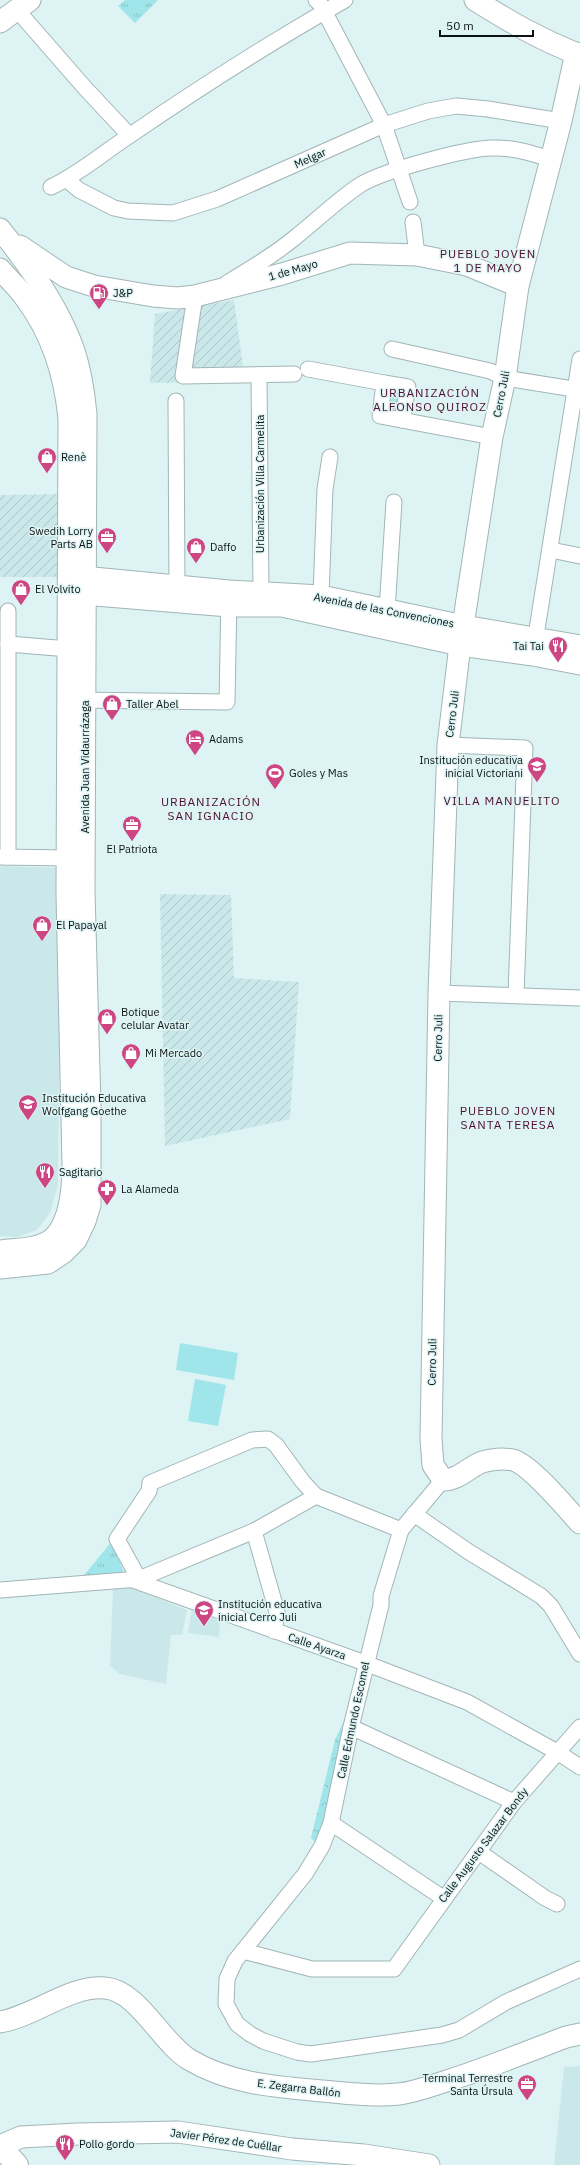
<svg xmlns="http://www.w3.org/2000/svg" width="580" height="2165" viewBox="0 0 580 2165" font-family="'IBM Plex Sans',sans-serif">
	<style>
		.built { fill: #cae8ea }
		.industrial { fill: url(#industrial-furrows) }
		.grass { fill: url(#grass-tufts) }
		.park { fill: url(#park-crowns) }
		.pitch { fill: #9fe5e9 }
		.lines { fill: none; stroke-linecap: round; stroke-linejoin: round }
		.street-casing { stroke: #a2b5b7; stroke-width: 17 }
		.secondary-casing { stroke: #a2b5b7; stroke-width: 23 }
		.highway-casing { stroke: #a2b5b7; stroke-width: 24 }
		.street { stroke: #fff; stroke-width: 15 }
		.secondary { stroke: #fff; stroke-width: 21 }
		.highway { stroke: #fff; stroke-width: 22 }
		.labels { text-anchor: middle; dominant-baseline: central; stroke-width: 3; stroke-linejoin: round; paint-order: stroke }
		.street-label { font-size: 11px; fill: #0b1313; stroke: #def3f4 }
		.poi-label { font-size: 11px; fill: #0b1313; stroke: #def3f4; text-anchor: start }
		.neighbourhood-label { font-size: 12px; letter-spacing: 1px; fill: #4f0e2d; stroke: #def3f4 }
	</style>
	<defs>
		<pattern id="industrial-furrows" width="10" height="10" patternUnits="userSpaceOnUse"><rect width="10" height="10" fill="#cae8ea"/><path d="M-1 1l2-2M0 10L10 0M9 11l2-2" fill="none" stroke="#acc6c8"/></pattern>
		<pattern id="grass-tufts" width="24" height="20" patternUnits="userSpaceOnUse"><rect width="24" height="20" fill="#9fe5e9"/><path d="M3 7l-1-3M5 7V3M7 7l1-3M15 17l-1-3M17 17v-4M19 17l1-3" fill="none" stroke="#88c4c7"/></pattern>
		<pattern id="park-crowns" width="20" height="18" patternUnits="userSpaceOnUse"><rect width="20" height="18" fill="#9fe5e9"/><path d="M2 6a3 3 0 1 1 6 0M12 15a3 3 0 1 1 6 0" fill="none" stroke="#88c4c7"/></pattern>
	</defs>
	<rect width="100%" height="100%" fill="#def3f4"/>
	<!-- built -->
	<g class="built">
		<path d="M0 866 61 868 58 1185 50 1213 37 1230 17 1237 0 1236Z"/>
		<path d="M113 1588H132L187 1610 182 1635H171L166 1684 120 1674 110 1666Z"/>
		<path d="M192 1608 220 1622 219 1637 188 1633Z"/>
		<path d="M580 2066V2165H554L564 2067Z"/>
	</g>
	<!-- industrial -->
	<g class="industrial">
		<path d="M234 300 245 382 150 383 155 314Z"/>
		<path d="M57 494V577H0V495Z"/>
		<path d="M160 894 231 895 234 978 299 982 290 1119 165 1146Z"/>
	</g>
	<!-- grass -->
	<g class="grass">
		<path d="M125 0H158L135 23 118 6Z"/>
		<path d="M112 1541 124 1573 81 1579Z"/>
	</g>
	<!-- park -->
	<g class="park">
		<path d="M390 392 404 394 399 411 385 407Z"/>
		<path d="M348 1712 342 1747 317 1844 311 1838 335 1740Z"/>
	</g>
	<!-- pitch -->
	<g class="pitch">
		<path d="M180 1343 238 1353 234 1380 176 1370Z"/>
		<path d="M195 1379 226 1385 218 1426 188 1421Z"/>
	</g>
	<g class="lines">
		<defs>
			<g id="street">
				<path d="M316 0 321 5 384 125 410 202"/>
				<path d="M17 10 85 88 129 135"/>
				<path d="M67 180 79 190 114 208 128 211 173 213 217 199 384 125 428 111 456 106 488 109 561 121"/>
				<path d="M51 187C79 174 103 153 129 136 199 88 271 42 345 0"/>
				<path d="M413 222 417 255"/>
				<path d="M227 283C249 270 272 256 292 240 315 222 336 201 360 185 382 171 464 149 491 148 512 147 531 153 550 159"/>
				<path d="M195 296 183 376 294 374"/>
				<path d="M392 349 490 371 505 378 580 390"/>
				<path d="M308 369 384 383 380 416 492 437"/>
				<path d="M259 375 261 592"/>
				<path d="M384 383 408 387 402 420"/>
				<path d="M176 401 177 596"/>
				<path d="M551 550 580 556"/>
				<path d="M318 605 321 596 325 489 330 457"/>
				<path d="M387 610 394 502"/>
				<path d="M8 611V857"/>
				<path d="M8 644 69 649"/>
				<path d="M534 648 580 359"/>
				<path d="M76 700 227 702 229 597"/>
				<path d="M448 745 525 748 516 995"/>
				<path d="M0 857 68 858"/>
				<path d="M439 993 580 998"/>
				<path d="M443 1480 401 1530 381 1596V1605L351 1727 331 1823 322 1846 305 1874 235 1961 227 1979 226 2004 237 2024 250 2034 263 2041 297 2052 311 2054 442 2035 459 2030 506 2002 580 1969"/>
				<path d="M414 1514 469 1552 541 1596 551 1606 580 1654"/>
				<path d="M254 1531 277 1612 274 1631"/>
				<path d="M139 1579 117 1539 149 1491 150 1483 252 1440 268 1439 276 1445 303 1482 316 1496 401 1530"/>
				<path d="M133 1580 365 1663 467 1702 557 1752 580 1767"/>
				<path d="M0 1590 139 1579 254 1531 316 1496"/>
				<path d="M351 1727 514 1802"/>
				<path d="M331 1823 443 1898"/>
				<path d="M479 1852 545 1898 557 1904"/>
				<path d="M243 1951 312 1969H394L514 1802 580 1727"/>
			</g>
			<g id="secondary">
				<path d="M475 0C510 22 541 40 580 55"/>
				<path d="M0 22 30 0"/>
				<path d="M576 53 561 121 518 286 505 378 492 437 460 645 448 745 439 993 431 1439 433 1465 443 1480C459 1480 469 1467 482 1462 492 1459 503 1458 513 1460 531 1465 566 1508 580 1523"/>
				<path d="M0 229C29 265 59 307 74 351 81 372 84 393 86 414L84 891 90 1107V1205L85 1221 76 1240 63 1253 48 1263 0 1268"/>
				<path d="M20 246 66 277 94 286 153 296 178 298 195 296 282 274 350 253 417 255 467 265 518 286"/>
				<path d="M0 269C8 279 19 288 26 299 52 334 65 376 69 419L67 894 73 1165C73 1189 70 1231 46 1243 32 1250 15 1249 0 1251"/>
				<path d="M72 576 229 591 321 596 464 626 580 646"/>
				<path d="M71 593 229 606H282L460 645 533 655 580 664"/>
				<path d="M0 2022C35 2016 70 1985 105 1988 138 1990 162 2044 190 2060 230 2084 278 2087 322 2091 347 2093 374 2097 399 2094 416 2092 433 2085 450 2080 489 2067 527 2052 566 2037L580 2034"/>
				<path d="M0 2146 21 2137 78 2134 178 2132 292 2149 364 2155 429 2165"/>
			</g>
			<path id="highway" d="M0 2146 17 2165"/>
		</defs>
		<!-- street casing -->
		<use href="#street" class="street-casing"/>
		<!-- secondary casing -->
		<use href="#secondary" class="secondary-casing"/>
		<!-- highway casing -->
		<use href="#highway" class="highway-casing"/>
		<!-- street -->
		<use href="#street" class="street"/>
		<!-- secondary -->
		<use href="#secondary" class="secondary"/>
		<!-- highway -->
		<use href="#highway" class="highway"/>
	</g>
	<!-- icons -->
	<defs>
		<symbol id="fuel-pin" viewBox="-11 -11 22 30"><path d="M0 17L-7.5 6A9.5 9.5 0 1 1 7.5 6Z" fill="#cd4582" stroke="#def3f4"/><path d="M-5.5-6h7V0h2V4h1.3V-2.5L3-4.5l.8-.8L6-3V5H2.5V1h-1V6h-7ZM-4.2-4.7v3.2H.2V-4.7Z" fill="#fff"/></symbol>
		<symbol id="shop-pin" viewBox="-11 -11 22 30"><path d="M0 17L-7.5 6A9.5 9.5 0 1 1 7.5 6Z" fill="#cd4582" stroke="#def3f4"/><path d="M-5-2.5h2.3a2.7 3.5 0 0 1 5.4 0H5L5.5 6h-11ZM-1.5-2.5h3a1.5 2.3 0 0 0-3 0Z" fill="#fff"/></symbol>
		<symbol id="office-pin" viewBox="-11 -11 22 30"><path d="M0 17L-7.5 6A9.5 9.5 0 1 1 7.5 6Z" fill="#cd4582" stroke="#def3f4"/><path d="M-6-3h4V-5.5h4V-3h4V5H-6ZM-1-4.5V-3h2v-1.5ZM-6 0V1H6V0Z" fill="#fff"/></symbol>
		<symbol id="restaurant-pin" viewBox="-11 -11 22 30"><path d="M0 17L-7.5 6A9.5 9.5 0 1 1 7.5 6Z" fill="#cd4582" stroke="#def3f4"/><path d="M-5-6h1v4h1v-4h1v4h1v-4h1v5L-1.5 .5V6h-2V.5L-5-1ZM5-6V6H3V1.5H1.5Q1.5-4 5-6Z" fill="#fff"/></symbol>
		<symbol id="hotel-pin" viewBox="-11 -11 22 30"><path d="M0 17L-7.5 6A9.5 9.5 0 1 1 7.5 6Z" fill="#cd4582" stroke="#def3f4"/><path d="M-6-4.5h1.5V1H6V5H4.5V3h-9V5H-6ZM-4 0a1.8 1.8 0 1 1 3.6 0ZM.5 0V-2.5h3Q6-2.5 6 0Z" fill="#fff"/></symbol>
		<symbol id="school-pin" viewBox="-11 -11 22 30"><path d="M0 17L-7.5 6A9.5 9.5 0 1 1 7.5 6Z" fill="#cd4582" stroke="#def3f4"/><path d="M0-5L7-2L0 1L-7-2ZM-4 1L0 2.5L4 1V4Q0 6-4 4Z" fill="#fff"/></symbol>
		<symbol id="stadium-pin" viewBox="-11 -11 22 30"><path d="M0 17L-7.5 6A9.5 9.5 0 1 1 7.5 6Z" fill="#cd4582" stroke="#def3f4"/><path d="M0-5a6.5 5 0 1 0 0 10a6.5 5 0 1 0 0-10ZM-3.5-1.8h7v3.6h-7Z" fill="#fff"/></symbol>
		<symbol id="pharmacy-pin" viewBox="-11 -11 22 30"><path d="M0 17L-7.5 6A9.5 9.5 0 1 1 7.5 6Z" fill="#cd4582" stroke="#def3f4"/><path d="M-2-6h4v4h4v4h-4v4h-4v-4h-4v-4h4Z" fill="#fff"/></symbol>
	</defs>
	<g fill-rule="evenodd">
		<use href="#fuel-pin" x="88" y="282" width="22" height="30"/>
		<use href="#shop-pin" x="36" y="446" width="22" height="30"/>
		<use href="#office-pin" x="96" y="526" width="22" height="30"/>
		<use href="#shop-pin" x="185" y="536" width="22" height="30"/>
		<use href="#shop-pin" x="10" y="578" width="22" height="30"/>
		<use href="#restaurant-pin" x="547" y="635" width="22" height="30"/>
		<use href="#shop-pin" x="101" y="693" width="22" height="30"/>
		<use href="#hotel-pin" x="184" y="728" width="22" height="30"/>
		<use href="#school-pin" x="526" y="755" width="22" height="30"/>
		<use href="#stadium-pin" x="264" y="762" width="22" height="30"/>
		<use href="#office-pin" x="121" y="814" width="22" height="30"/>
		<use href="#shop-pin" x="31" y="914" width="22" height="30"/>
		<use href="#shop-pin" x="96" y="1007" width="22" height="30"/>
		<use href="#shop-pin" x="120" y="1042" width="22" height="30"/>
		<use href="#school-pin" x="17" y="1093" width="22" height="30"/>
		<use href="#restaurant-pin" x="34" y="1161" width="22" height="30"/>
		<use href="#pharmacy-pin" x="96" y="1178" width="22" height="30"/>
		<use href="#school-pin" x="193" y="1599" width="22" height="30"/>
		<use href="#office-pin" x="516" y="2073" width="22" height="30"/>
		<use href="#restaurant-pin" x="54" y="2133" width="22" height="30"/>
	</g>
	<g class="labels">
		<!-- street labels -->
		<g class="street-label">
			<text transform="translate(310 158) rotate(-24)">Melgar</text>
			<text transform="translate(293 270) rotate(-16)">1 de Mayo</text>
			<text transform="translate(501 394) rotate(-79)">Cerro Juli</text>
			<text transform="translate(260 484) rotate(-90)">Urbanización Villa Carmelita</text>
			<text transform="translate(384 610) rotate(11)">Avenida de las Convenciones</text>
			<text transform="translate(452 714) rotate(-83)">Cerro Juli</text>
			<text transform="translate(85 767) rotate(-90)">Avenida Juan Vidaurrázaga</text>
			<text transform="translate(438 1038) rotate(-89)">Cerro Juli</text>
			<text transform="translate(432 1362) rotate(-89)">Cerro Juli</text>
			<text transform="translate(317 1646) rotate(19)">Calle Ayarza</text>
			<text transform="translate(353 1720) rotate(-78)">Calle Edmundo Escomel</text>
			<text transform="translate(483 1845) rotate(-53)">Calle Augusto Salazar Bondy</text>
			<text transform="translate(299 2088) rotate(7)">E. Zegarra Ballón</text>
			<text transform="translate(226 2140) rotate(8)">Javier Pérez de Cuéllar</text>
		</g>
		<!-- poi labels -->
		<g class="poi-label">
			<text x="113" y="293">J&amp;P</text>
			<text x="61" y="457">Renè</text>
			<text x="93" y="531" text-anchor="end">Swedih Lorry<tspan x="93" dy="13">Parts AB</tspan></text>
			<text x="210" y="547">Daffo</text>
			<text x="35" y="589">El Volvito</text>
			<text x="544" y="646" text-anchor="end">Tai Tai</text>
			<text x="126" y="704">Taller Abel</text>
			<text x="209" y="739">Adams</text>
			<text x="523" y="760" text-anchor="end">Institución educativa<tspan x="523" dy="13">inicial Victoriani</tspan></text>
			<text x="289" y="773">Goles y Mas</text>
			<text x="132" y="849" text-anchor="middle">El Patriota</text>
			<text x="56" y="925">El Papayal</text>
			<text x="121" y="1012">Botique<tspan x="121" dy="13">celular Avatar</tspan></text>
			<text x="145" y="1053">Mi Mercado</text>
			<text x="42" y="1098">Institución Educativa<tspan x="42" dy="13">Wolfgang Goethe</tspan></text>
			<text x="59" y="1172">Sagitario</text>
			<text x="121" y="1189">La Alameda</text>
			<text x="218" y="1604">Institución educativa<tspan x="218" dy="13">inicial Cerro Juli</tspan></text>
			<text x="513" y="2078" text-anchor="end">Terminal Terrestre<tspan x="513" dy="13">Santa Úrsula</tspan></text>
			<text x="79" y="2144">Pollo gordo</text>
		</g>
		<!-- neighbourhood labels -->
		<g class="neighbourhood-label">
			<text x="488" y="253">PUEBLO JOVEN<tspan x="488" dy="14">1 DE MAYO</tspan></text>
			<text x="430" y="392">URBANIZACIÓN<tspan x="430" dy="14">ALFONSO QUIROZ</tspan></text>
			<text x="502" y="800">VILLA MANUELITO</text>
			<text x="211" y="801">URBANIZACIÓN<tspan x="211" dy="14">SAN IGNACIO</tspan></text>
			<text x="508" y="1110">PUEBLO JOVEN<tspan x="508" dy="14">SANTA TERESA</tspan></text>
		</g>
	</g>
	<!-- scale -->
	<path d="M440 30v6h93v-6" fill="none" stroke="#0b1313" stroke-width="2"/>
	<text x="446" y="30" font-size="12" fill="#0b1313" stroke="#def3f4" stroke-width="3" paint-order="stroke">50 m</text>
</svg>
